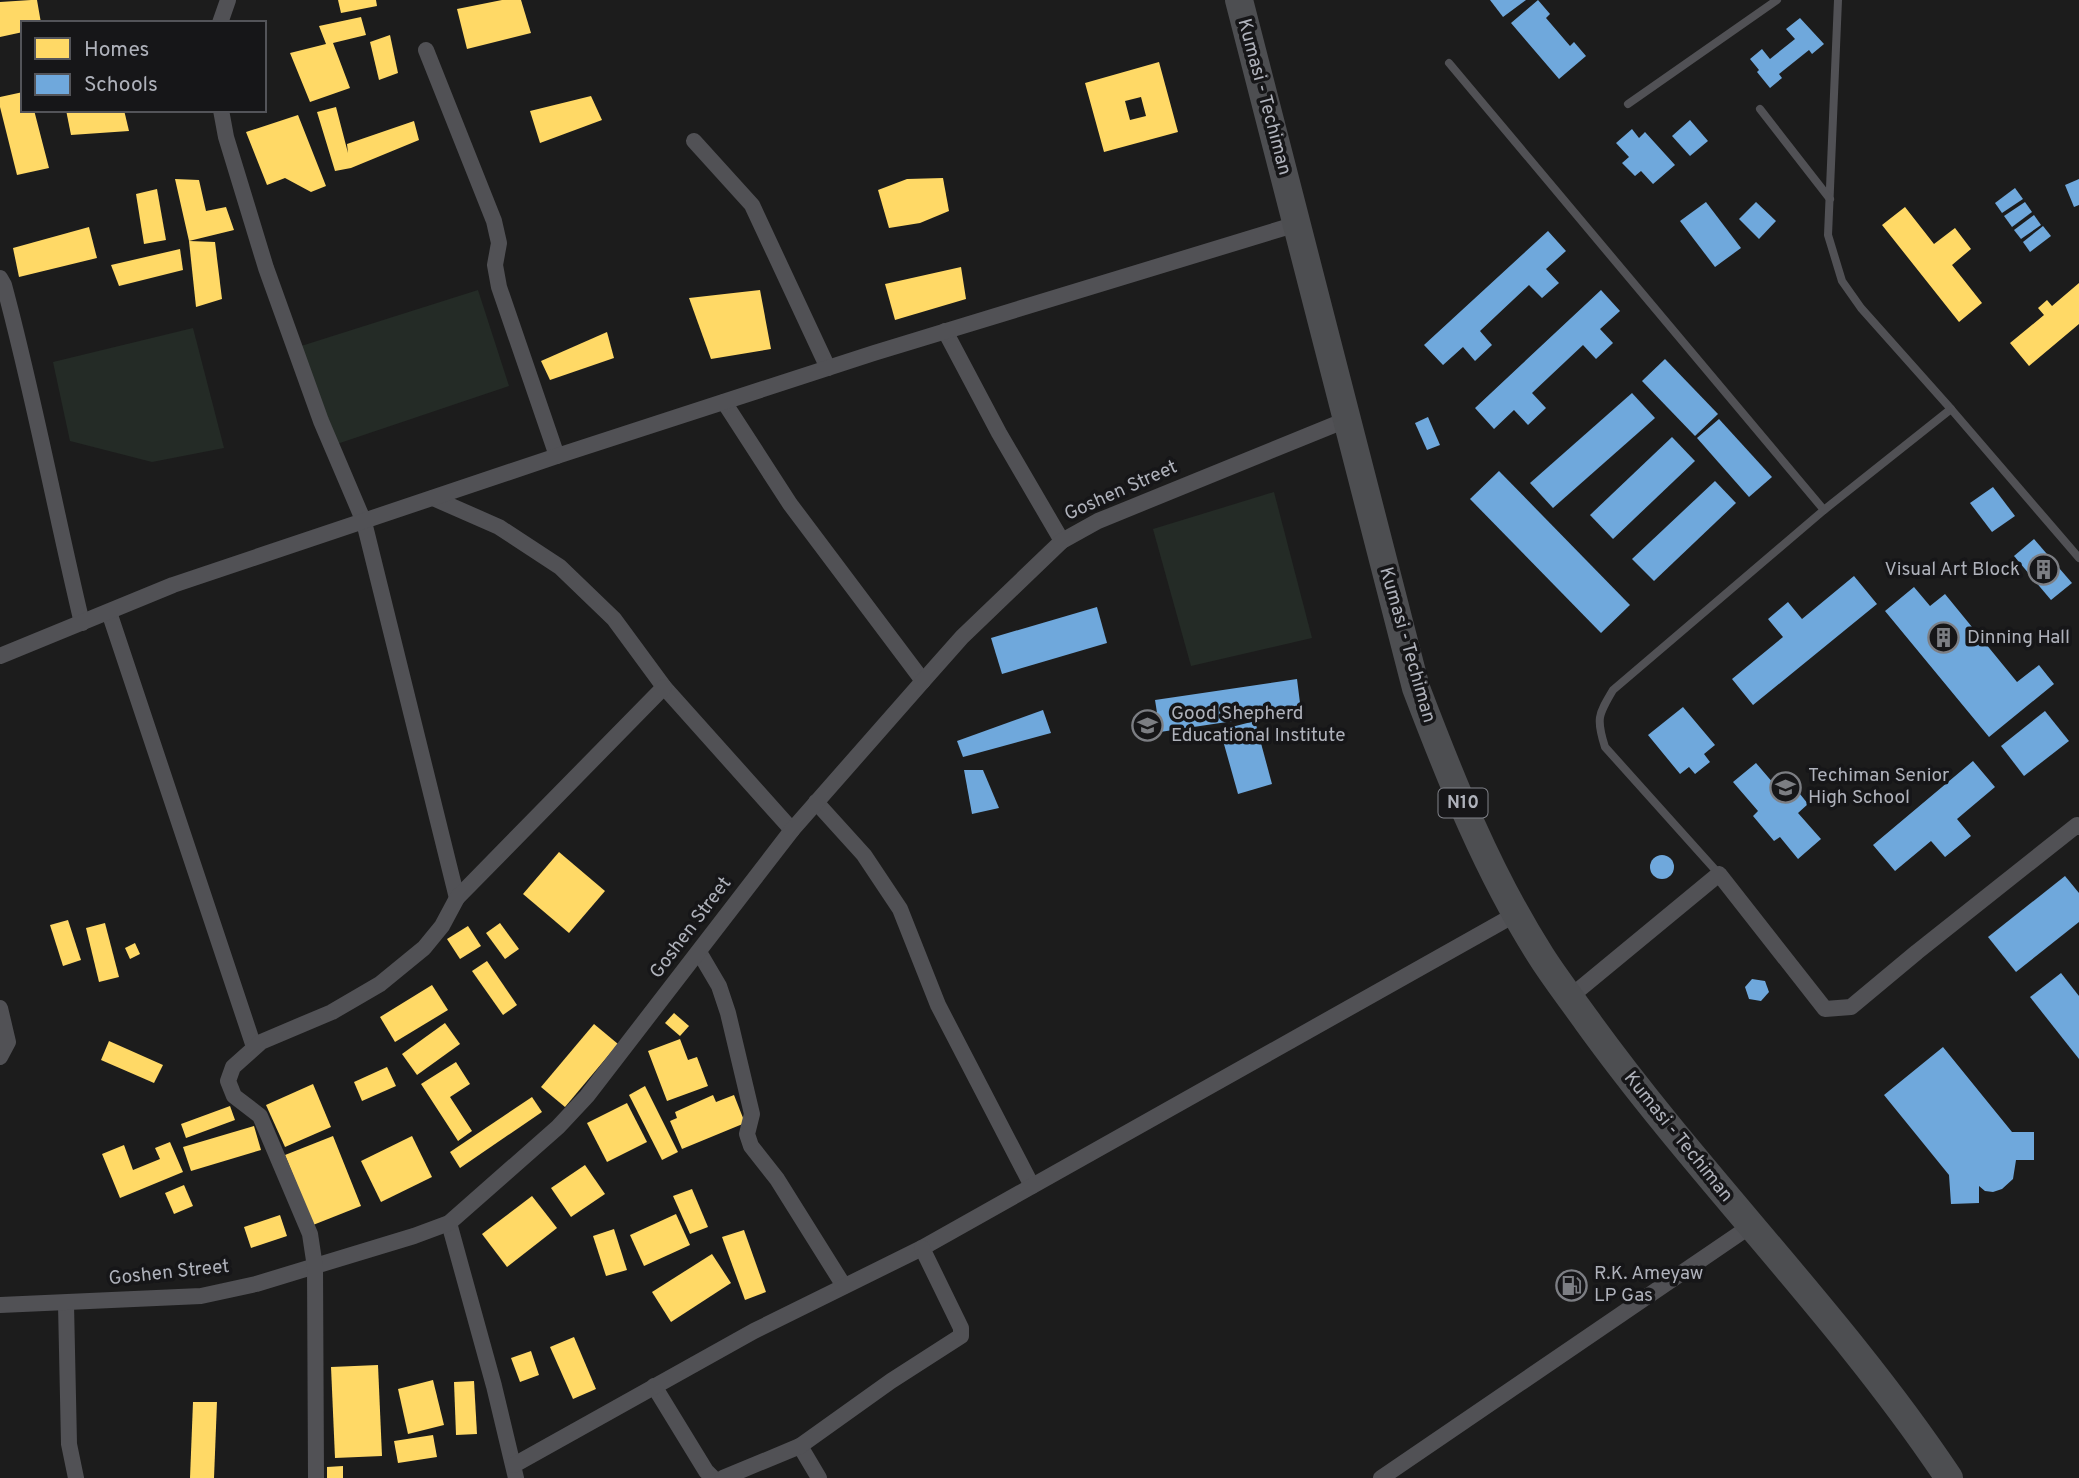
<svg xmlns="http://www.w3.org/2000/svg" width="2079" height="1478" viewBox="0 0 2079 1478" font-family="Overpass,sans-serif">
	<style>
		.green { fill: #242b26 }
		.homes { fill: #ffd966; fill-rule: evenodd }
		.schools { fill: #6fa8dc }
		.lines { fill: none; stroke-linecap: round; stroke-linejoin: round }
		.lane { stroke: #515155; stroke-width: 8 }
		.street { stroke: #515155; stroke-width: 16 }
		.highway { stroke: #4d4e51; stroke-width: 28 }
		.labels { text-anchor: middle; dominant-baseline: central; stroke-width: 7; stroke-linejoin: round; paint-order: stroke }
		.shield { fill: #161618; stroke: #81838a; stroke-width: 2 }
		.shield-label { font-size: 18px; font-weight: bold; fill: #afb2bb }
		.street-label { font-size: 19px; fill: #afb2bb; stroke: #161618 }
		.poi-label { font-size: 19px; fill: #afb2bb; stroke: #161618; text-anchor: start }
	</style>
	<rect width="100%" height="100%" fill="#1c1c1c"/>
	<!-- green -->
	<g class="green">
		<path d="M478 290 509 386 334 445 298 347Z"/>
		<path d="M193 328 224 448 152 462 70 441 53 362Z"/>
		<path d="M1274 492 1312 638 1191 666 1153 529Z"/>
	</g>
	<!-- homes -->
	<g class="homes">
		<path d="M31 0H37L41 23H23V32L0 37V2Z"/>
		<path d="M338 0H376L377 6 341 13Z"/>
		<path d="M502 0H521L531 33 467 49 457 9Z"/>
		<path d="M361 17 366 35 333 43 350 88 310 102 290 53 326 44 319 26Z"/>
		<path d="M390 35 398 73 379 80 370 42Z"/>
		<path d="M1159 62 1178 132 1104 152 1085 83ZM1141 97 1146 116 1130 120 1125 101Z"/>
		<path d="M23 92V110H34L49 168 17 175 0 107V97Z"/>
		<path d="M591 96 602 120 540 143 530 111Z"/>
		<path d="M336 107 348 153 347 144 414 121 419 140 351 168 335 171 317 112Z"/>
		<path d="M66 110H124L129 131 71 135Z"/>
		<path d="M298 115 326 186 311 192 285 178 267 185 246 132Z"/>
		<path d="M943 178 949 211 920 223 889 228 878 190 907 179Z"/>
		<path d="M175 179 199 180 206 211 226 207 234 230 189 241Z"/>
		<path d="M157 189 166 240 144 244 136 194Z"/>
		<path d="M1905 207 1934 244 1955 228 1971 249 1952 265 1982 303 1959 322 1882 225Z"/>
		<path d="M89 227 97 258 19 277 13 248Z"/>
		<path d="M189 241 215 242 222 299 196 307Z"/>
		<path d="M180 249 183 270 119 286 111 265Z"/>
		<path d="M961 267 966 299 895 320 885 284Z"/>
		<path d="M2079 283V324L2029 366 2010 343 2044 315 2038 308 2047 300 2052 306Z"/>
		<path d="M760 290 771 349 711 359 689 298Z"/>
		<path d="M607 332 614 358 550 380 541 361Z"/>
		<path d="M559 852 605 891 569 933 523 894Z"/>
		<path d="M68 920 81 960 63 966 50 925Z"/>
		<path d="M105 923 119 977 99 982 86 928Z"/>
		<path d="M500 923 519 949 505 959 486 933Z"/>
		<path d="M468 926 481 946 460 959 447 939Z"/>
		<path d="M135 943 140 954 130 959 125 948Z"/>
		<path d="M487 961 517 1005 503 1015 472 971Z"/>
		<path d="M432 985 448 1010 395 1042 380 1017Z"/>
		<path d="M674 1013 689 1026 680 1036 665 1023Z"/>
		<path d="M445 1023 460 1044 417 1075 402 1054Z"/>
		<path d="M594 1024 618 1044 565 1107 541 1087Z"/>
		<path d="M680 1039 688 1060 697 1057 708 1086 667 1101 648 1051Z"/>
		<path d="M109 1041 163 1065 154 1083 101 1060Z"/>
		<path d="M456 1062 470 1084 450 1097 472 1131 458 1141 421 1084Z"/>
		<path d="M387 1067 396 1086 362 1101 354 1082Z"/>
		<path d="M313 1084 331 1127 285 1147 266 1105Z"/>
		<path d="M645 1086 678 1152 662 1160 629 1095Z"/>
		<path d="M713 1095 716 1102 734 1095 745 1123 682 1149 670 1121 677 1118 675 1112Z"/>
		<path d="M532 1097 542 1112 460 1168 450 1152Z"/>
		<path d="M627 1103 647 1142 607 1162 587 1123Z"/>
		<path d="M230 1106 235 1120 186 1138 181 1124Z"/>
		<path d="M254 1126 261 1150 191 1171 183 1147Z"/>
		<path d="M333 1136 361 1206 313 1225 285 1155Z"/>
		<path d="M412 1136 432 1177 381 1202 361 1161Z"/>
		<path d="M170 1142 183 1172 120 1198 102 1154 124 1145 133 1170 160 1159 155 1148Z"/>
		<path d="M585 1165 605 1194 571 1217 551 1188Z"/>
		<path d="M184 1185 193 1206 174 1214 165 1193Z"/>
		<path d="M692 1189 708 1227 690 1234 673 1196Z"/>
		<path d="M532 1196 557 1228 507 1267 482 1234Z"/>
		<path d="M676 1214 690 1245 644 1266 630 1235Z"/>
		<path d="M280 1215 287 1236 251 1248 244 1227Z"/>
		<path d="M614 1229 627 1270 606 1276 593 1236Z"/>
		<path d="M744 1230 766 1292 745 1300 722 1237Z"/>
		<path d="M712 1254 731 1283 671 1322 652 1292Z"/>
		<path d="M574 1337 596 1389 573 1399 550 1347Z"/>
		<path d="M531 1351 539 1375 520 1382 511 1358Z"/>
		<path d="M378 1365 382 1456 335 1458 331 1367Z"/>
		<path d="M433 1380 444 1425 408 1434 398 1389Z"/>
		<path d="M474 1381 477 1434 456 1435 454 1382Z"/>
		<path d="M193 1402H217L214 1478H190Z"/>
		<path d="M433 1435 437 1457 398 1463 394 1441Z"/>
		<path d="M343 1466V1478H327V1467Z"/>
	</g>
	<!-- schools -->
	<g class="schools">
		<path d="M1490 0H1526L1503 17Z"/>
		<path d="M1538 0 1550 14 1546 18 1570 46 1574 42 1586 56 1559 79 1511 23Z"/>
		<path d="M1800 18 1824 44 1812 54 1809 50 1779 74 1782 78 1770 88 1757 72 1759 70 1750 59 1762 49 1770 59 1795 39 1786 29Z"/>
		<path d="M1690 120 1708 141 1690 156 1672 136Z"/>
		<path d="M1632 129 1639 138 1645 132 1675 165 1653 184 1641 171 1635 176 1622 163 1629 157 1616 143Z"/>
		<path d="M2079 179V205L2074 207 2065 185Z"/>
		<path d="M2015 188 2023 199 2002 213 1995 203Z"/>
		<path d="M1706 202 1741 248 1715 267 1680 221Z"/>
		<path d="M1756 202 1776 221 1759 239 1739 219Z"/>
		<path d="M2025 202 2032 212 2012 227 2004 216Z"/>
		<path d="M2034 215 2041 225 2021 239 2014 230Z"/>
		<path d="M2043 226 2051 236 2030 252 2023 242Z"/>
		<path d="M1548 231 1566 251 1546 269 1559 283 1542 298 1529 285 1480 331 1492 345 1475 361 1463 347 1443 365 1424 345Z"/>
		<path d="M1601 290 1620 311 1600 329 1613 343 1596 359 1583 345 1532 393 1546 408 1528 425 1514 410 1494 429 1475 408Z"/>
		<path d="M1665 359 1718 414 1695 436 1642 381Z"/>
		<path d="M1632 393 1655 418 1553 508 1530 483Z"/>
		<path d="M1428 417 1440 445 1427 450 1415 423Z"/>
		<path d="M1719 419 1772 477 1749 497 1697 438Z"/>
		<path d="M1672 437 1695 461 1613 539 1590 515Z"/>
		<path d="M1499 471 1630 605 1601 633 1470 499Z"/>
		<path d="M1715 481 1736 503 1654 581 1632 559Z"/>
		<path d="M1993 487 2015 516 1992 532 1970 503Z"/>
		<path d="M2034 539 2072 583 2051 600 2014 556Z"/>
		<path d="M1854 576 1877 604 1753 705 1732 679 1783 637 1768 619 1788 602 1802 619Z"/>
		<path d="M1914 587 1930 606 1945 594 2017 682 2039 665 2054 684 1989 737 1885 611Z"/>
		<path d="M1097 607 1107 643 1002 674 991 638Z"/>
		<path d="M1297 679 1301 711 1160 732 1155 700Z"/>
		<path d="M1683 707 1715 745 1704 754 1710 762 1695 774 1689 767 1680 774 1648 735Z"/>
		<path d="M1043 710 1051 733 963 757 957 741Z"/>
		<path d="M2045 711 2069 741 2024 776 2001 746Z"/>
		<path d="M1255 721 1272 784 1238 794 1220 730Z"/>
		<path d="M1973 761 1995 787 1957 819 1971 836 1945 857 1931 841 1895 871 1873 845Z"/>
		<path d="M1756 763 1786 798 1796 789 1808 804 1798 813 1821 839 1798 859 1780 837 1774 841 1753 816 1758 811 1733 782Z"/>
		<path d="M964 770H983L999 808 972 814Z"/>
		<circle cx="1662" cy="867" r="12"/>
		<path d="M2065 876 2079 893V922L2016 972 1988 937Z"/>
		<path d="M2061 973 2079 996V1059L2030 997Z"/>
		<path d="M1752 979 1765 981 1769 992 1761 1001 1749 999 1745 987Z"/>
		<path d="M1943 1047 2012 1132H2034V1160H2016L2013 1179 2002 1189 1993 1192 1985 1191 1979 1186V1203L1951 1204 1949 1175 1884 1095Z"/>
	</g>
	<g class="lines">
		<!-- lane -->
		<g class="lane">
			<path d="M1838 0 1828 235 1842 281 1861 308 1951 409"/>
			<path d="M1449 63 1824 510"/>
			<path d="M1628 104 1777 0"/>
			<path d="M1760 109 1830 199"/>
			<path d="M1719 874 1605 747C1596 719 1598 715 1613 690L1824 510 1951 409 2079 558"/>
		</g>
		<!-- street -->
		<g class="street">
			<path d="M220 23 228 0"/>
			<path d="M426 50 494 221 499 243 495 265 499 287 557 456"/>
			<path d="M221 110 226 137 266 268 321 421 364 522 457 898"/>
			<path d="M694 141 752 205 828 368"/>
			<path d="M0 278 4 285C34 396 55 510 82 623"/>
			<path d="M945 331 999 433 1062 541"/>
			<path d="M724 402 790 504 923 681"/>
			<path d="M433 498 499 527 560 567 614 619 664 687 792 830"/>
			<path d="M109 612 254 1047"/>
			<path d="M0 656 173 585 557 456 874 353 1297 224"/>
			<path d="M816 802 864 855 900 909 938 1005 1032 1186"/>
			<path d="M699 952 719 986 728 1013 752 1114 747 1134 751 1146 777 1179 844 1286"/>
			<path d="M1570 997 1719 874 1825 1009 1851 1007 1917 952 2077 825 2079 827"/>
			<path d="M0 1008 8 1042 0 1057"/>
			<path d="M449 1223 494 1386 516 1478"/>
			<path d="M66 1304 69 1444 76 1478"/>
			<path d="M0 1305 201 1296 256 1284 414 1236 449 1223 558 1127 587 1096 792 830 923 681 962 637 1062 541 1098 521 1346 420"/>
			<path d="M654 1386 706 1471 713 1478"/>
			<path d="M800 1446 819 1478"/>
			<path d="M514 1465 754 1331 922 1248 1516 914"/>
			<path d="M316 1478 315 1267 310 1234 260 1116 234 1096 228 1081 233 1067 261 1042 332 1012 380 984 424 948 442 926 457 898 664 687"/>
			<path d="M723 1478 800 1446 891 1381 961 1336V1328L922 1248"/>
			<path d="M1381 1478 1752 1225"/>
		</g>
		<!-- highway -->
		<path class="highway" d="M1239 0 1416 688C1451 780 1488 873 1541 956 1555 978 1572 1000 1587 1021 1701 1179 1841 1316 1949 1478"/>
	</g>
	<!-- icons -->
	<defs>
		<symbol id="building-ring" viewBox="-11 -11 22 22"><circle r="9.5" fill="#161618" stroke="#7c7e83" stroke-width="1.5"/><path d="M-4-6H4V6H1V3H-1V6H-4ZM-2.5-4.3h1.7v1.8h-1.7ZM.8-4.3h1.7v1.8H.8ZM-2.5-1h1.7V.8h-1.7ZM.8-1h1.7V.8H.8Z" fill="#7c7e83"/></symbol>
		<symbol id="school-ring" viewBox="-11 -11 22 22"><circle r="9.5" fill="#161618" stroke="#7c7e83" stroke-width="1.5"/><path d="M0-5L7-2L0 1L-7-2ZM-4 1L0 2.5L4 1V4Q0 6-4 4Z" fill="#7c7e83"/></symbol>
		<symbol id="fuel-ring" viewBox="-11 -11 22 22"><circle r="9.5" fill="#161618" stroke="#7c7e83" stroke-width="1.5"/><path d="M-5.5-6h7V0h2V4h1.3V-2.5L3-4.5l.8-.8L6-3V5H2.5V1h-1V6h-7ZM-4.2-4.7v3.2H.2V-4.7Z" fill="#7c7e83"/></symbol>
	</defs>
	<g fill-rule="evenodd">
		<use href="#building-ring" x="2026" y="552" width="35" height="35"/>
		<use href="#building-ring" x="1926" y="620" width="35" height="35"/>
		<use href="#school-ring" x="1130" y="708" width="35" height="35"/>
		<use href="#school-ring" x="1768" y="770" width="35" height="35"/>
		<use href="#fuel-ring" x="1554" y="1268" width="35" height="35"/>
	</g>
	<g class="labels">
		<!-- shield labels -->
		<rect class="shield" x="1438.5" y="788.5" width="49" height="29" rx="5"/>
		<g class="shield-label">
			<text x="1463" y="803">N10</text>
		</g>
		<!-- street labels -->
		<g class="street-label">
			<text transform="translate(1264 97) rotate(75)">Kumasi - Techiman</text>
			<text transform="translate(1121 491) rotate(-24)">Goshen Street</text>
			<text transform="translate(1407 645) rotate(74)">Kumasi - Techiman</text>
			<text transform="translate(691 928) rotate(-53)">Goshen Street</text>
			<text transform="translate(1678 1137) rotate(51)">Kumasi - Techiman</text>
			<text transform="translate(169 1273) rotate(-6)">Goshen Street</text>
		</g>
		<!-- poi labels -->
		<g class="poi-label">
			<text x="2020" y="570" text-anchor="end">Visual Art Block</text>
			<text x="1967" y="638">Dinning Hall</text>
			<text x="1171" y="714">Good Shepherd<tspan x="1171" dy="22">Educational Institute</tspan></text>
			<text x="1808" y="776">Techiman Senior<tspan x="1808" dy="22">High School</tspan></text>
			<text x="1594" y="1274">R.K. Ameyaw<tspan x="1594" dy="22">LP Gas</tspan></text>
		</g>
	</g>
	<!-- legend -->
	<rect x="21" y="21" width="245" height="91" fill="#161618" stroke="#535459" stroke-width="2"/>
	<rect x="35" y="38" width="35" height="21" fill="#ffd966" stroke="#535459" stroke-width="2"/>
	<text x="84" y="56" font-size="21" fill="#afb2bb">Homes</text>
	<rect x="35" y="74" width="35" height="21" fill="#6fa8dc" stroke="#535459" stroke-width="2"/>
	<text x="84" y="91" font-size="21" fill="#afb2bb">Schools</text>
</svg>
